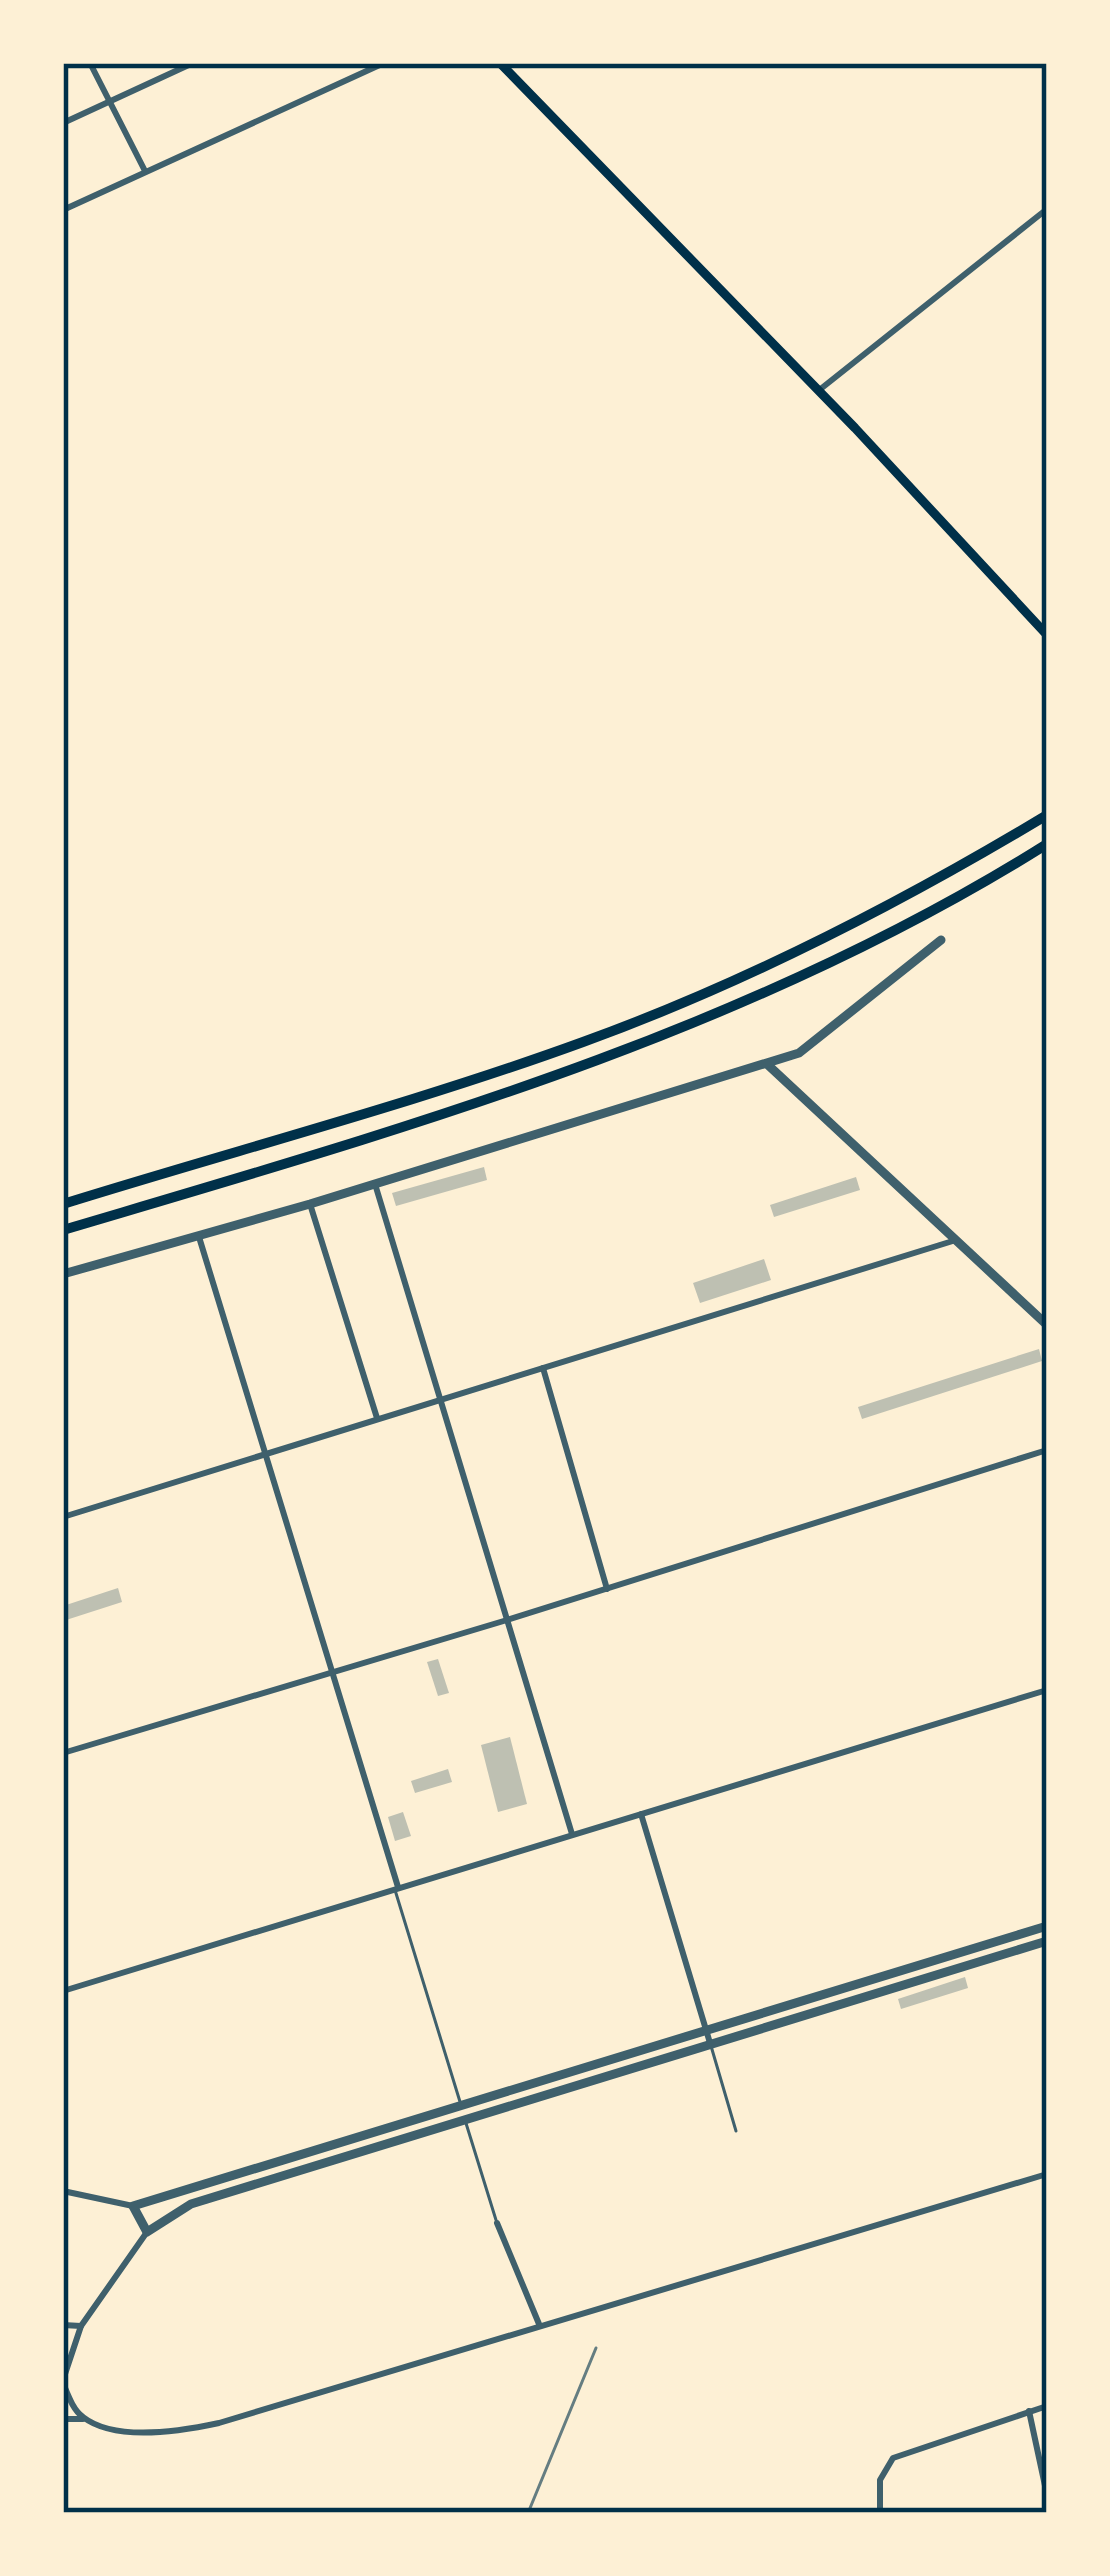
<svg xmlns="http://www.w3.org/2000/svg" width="1110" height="2576" viewBox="0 0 1110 2576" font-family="Overpass,sans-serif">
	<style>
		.building { fill: #bec0b2 }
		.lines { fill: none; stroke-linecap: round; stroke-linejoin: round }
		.service { stroke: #3f606c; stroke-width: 3 }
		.minor { stroke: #3f606c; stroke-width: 6 }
		.tertiary { stroke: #3f606c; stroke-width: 9 }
		.secondary { stroke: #003049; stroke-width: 9 }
		.trunk { stroke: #003049; stroke-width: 10 }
		.rail { stroke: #657d81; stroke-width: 3 }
		.neatline { fill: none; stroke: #003049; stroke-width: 4.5 }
	</style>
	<rect width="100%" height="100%" fill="#fdf0d5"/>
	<!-- building -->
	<g class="building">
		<path d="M484 1167 487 1180 396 1206 392 1193Z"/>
		<path d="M856 1177 860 1190 774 1217 770 1205Z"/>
		<path d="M764 1259 771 1280 700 1303 693 1283Z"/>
		<path d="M1039 1349 1042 1361 862 1419 858 1407Z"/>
		<path d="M118 1588 122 1602 63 1621V1606Z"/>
		<path d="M438 1659 449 1693 438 1696 427 1662Z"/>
		<path d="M510 1737 527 1804 498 1812 481 1745Z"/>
		<path d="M448 1769 452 1782 415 1793 411 1781Z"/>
		<path d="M403 1812 411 1836 395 1841 388 1817Z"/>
		<path d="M965 1977 968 1988 901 2009 898 1999Z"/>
	</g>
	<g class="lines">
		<!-- service -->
		<g class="service">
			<path d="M395 1890 461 2105"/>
			<path d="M711 2046 736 2131"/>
			<path d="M465 2120 496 2220"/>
		</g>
		<!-- minor -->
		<g class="minor">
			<path d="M90 63 145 171"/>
			<path d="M63 123 193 63"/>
			<path d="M63 210 384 63"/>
			<path d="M818 391 1047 209"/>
			<path d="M375 1184 572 1834"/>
			<path d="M310 1204 377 1418"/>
			<path d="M199 1237 398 1887"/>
			<path d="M543 1368 607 1589"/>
			<path d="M63 1517 956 1240"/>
			<path d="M63 1753 507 1620 1047 1450"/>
			<path d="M641 1814 710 2043"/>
			<path d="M63 1991 1047 1690"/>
			<path d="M63 2191 133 2206"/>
			<path d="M497 2223 539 2324"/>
			<path d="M63 2325 81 2326 147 2232"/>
			<path d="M63 2380 81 2326"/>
			<path d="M63 2383C68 2395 73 2410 83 2417 115 2442 182 2431 219 2423L1047 2174"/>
			<path d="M1029 2411 1047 2495"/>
			<path d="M63 2419H83"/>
			<path d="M880 2513V2480L893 2458 1047 2406"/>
		</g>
		<!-- tertiary -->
		<g class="tertiary">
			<path d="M768 1065 1047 1325"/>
			<path d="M63 1274 310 1204 799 1053 941 940"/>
			<path d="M1047 1926 133 2206 147 2232 191 2204 1047 1941"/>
		</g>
		<!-- secondary -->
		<path class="secondary" d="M500 63 855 428 1047 635"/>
		<!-- trunk -->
		<g class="trunk">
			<path d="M63 1204C236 1150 413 1104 583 1042 746 983 899 904 1047 815"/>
			<path d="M63 1230C403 1129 745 1034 1047 844"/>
		</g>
		<!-- rail -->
		<path class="rail" d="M528 2513 596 2348"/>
	</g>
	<!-- border -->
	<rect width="1110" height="2576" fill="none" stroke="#fdf0d5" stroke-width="132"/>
	<rect x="66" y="66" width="978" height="2444" class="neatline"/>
</svg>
